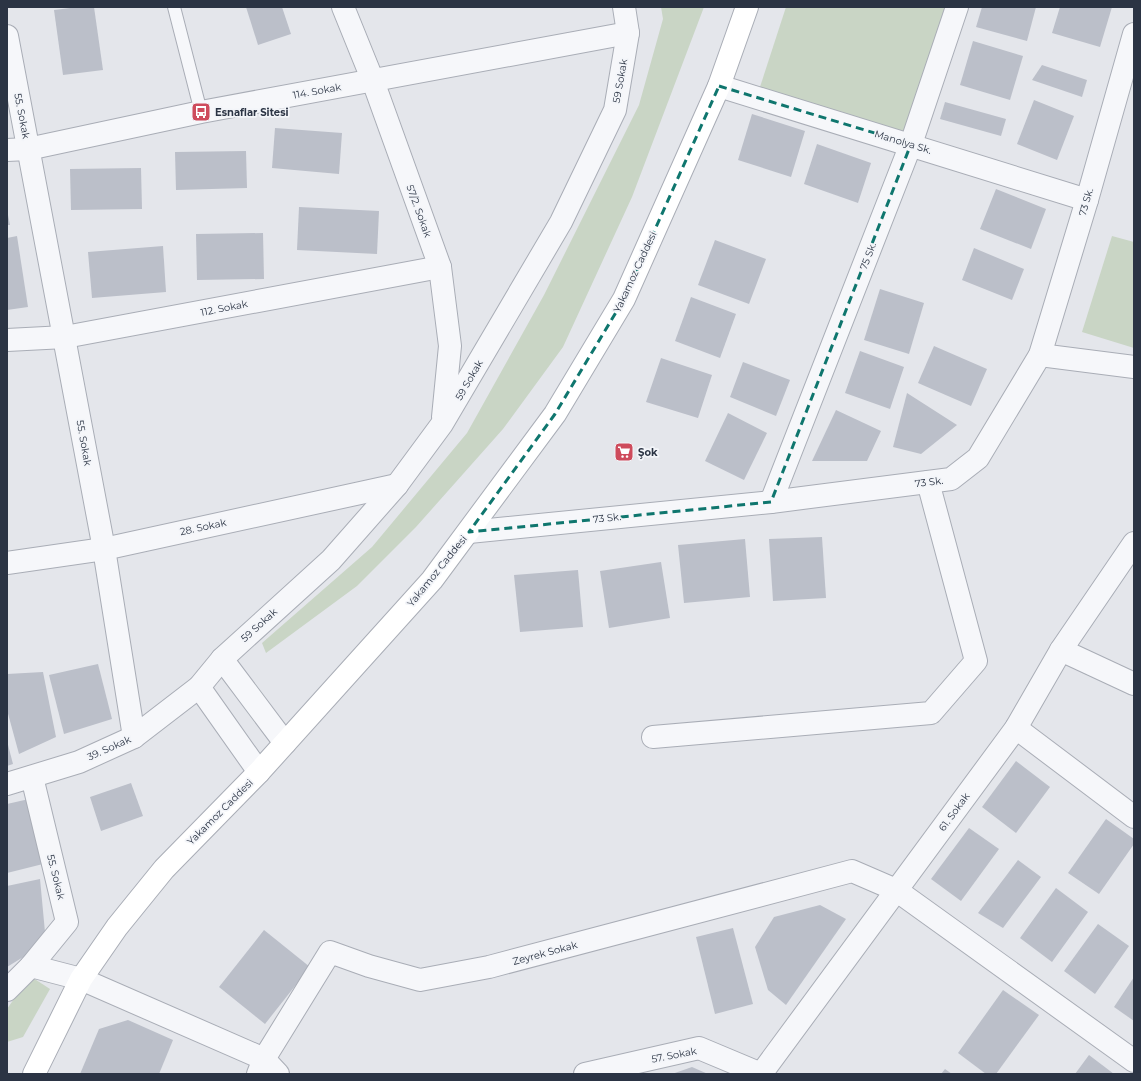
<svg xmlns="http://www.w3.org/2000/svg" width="1141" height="1081" viewBox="0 0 1141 1081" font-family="Montserrat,sans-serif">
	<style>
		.green { fill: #c9d5c5 }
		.building { fill: #bbbfc9 }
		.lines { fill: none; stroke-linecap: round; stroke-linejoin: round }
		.service-casing { stroke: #a9adb6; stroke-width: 14 }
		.minor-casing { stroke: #a9adb6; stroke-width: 24 }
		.secondary-casing { stroke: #a9adb6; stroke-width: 24 }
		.service { stroke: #f6f7fa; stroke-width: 12 }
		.minor { stroke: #f6f7fa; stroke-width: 22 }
		.secondary { stroke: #fff; stroke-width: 22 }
		.marked { fill: none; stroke: #0f766e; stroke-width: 3; stroke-dasharray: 8 5; stroke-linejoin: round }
		.labels { text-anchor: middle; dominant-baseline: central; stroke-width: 3.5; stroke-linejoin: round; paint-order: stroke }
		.street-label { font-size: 10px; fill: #2b3444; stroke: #f3f5f9 }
		.poi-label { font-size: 10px; font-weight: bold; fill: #2b3444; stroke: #f3f5f9; text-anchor: start }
	</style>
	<rect width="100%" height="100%" fill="#e4e6eb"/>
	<!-- green -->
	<g class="green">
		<path d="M661 7H704L632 197 563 347 503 429 416 527 357 586 266 653 262 643 372 547 467 433 544 295 639 105 663 19Z"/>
		<path d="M786 7H946L904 135 760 87Z"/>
		<path d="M1112 236 1134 242V348L1082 332Z"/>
		<path d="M30 976 50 989 23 1037 7 1042V1009Z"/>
	</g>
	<!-- building -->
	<g class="building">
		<path d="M78 7H94L103 70 63 75 54 10Z"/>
		<path d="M246 7H282L291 34 258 45Z"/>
		<path d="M982 7H1036L1027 41 976 27Z"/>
		<path d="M1060 7H1112L1100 47 1052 33Z"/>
		<path d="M973 41 1023 56 1010 100 960 85Z"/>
		<path d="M1042 65 1087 80 1082 97 1032 80Z"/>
		<path d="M1034 100 1074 116 1057 160 1017 144Z"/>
		<path d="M945 102 1006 119 1001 136 940 119Z"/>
		<path d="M752 114 805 131 791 177 738 160Z"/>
		<path d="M275 128 342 133 339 174 272 168Z"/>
		<path d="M817 144 871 163 858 203 804 184Z"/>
		<path d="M246 151 247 188 176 190 175 152Z"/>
		<path d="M141 168 142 209 71 210 70 169Z"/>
		<path d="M996 189 1046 209 1031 249 980 229Z"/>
		<path d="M299 207 379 211 377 254 297 250Z"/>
		<path d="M7 210 10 225H7Z"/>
		<path d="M263 233 264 279 197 280 196 234Z"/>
		<path d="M17 236 28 307 7 310V238Z"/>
		<path d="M715 240 766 259 749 304 698 285Z"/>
		<path d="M163 246 166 292 92 298 88 252Z"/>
		<path d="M974 248 1024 269 1012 300 962 280Z"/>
		<path d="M880 289 924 303 909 354 864 340Z"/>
		<path d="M691 297 736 314 720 358 675 341Z"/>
		<path d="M934 346 987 369 971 406 918 383Z"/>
		<path d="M860 351 904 367 890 409 845 393Z"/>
		<path d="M661 358 712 375 698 418 646 402Z"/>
		<path d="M743 362 790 380 776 416 730 397Z"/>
		<path d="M907 393 957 425 921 454 893 447Z"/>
		<path d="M836 410 881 431 867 461H812Z"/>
		<path d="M728 413 767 433 744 480 705 461Z"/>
		<path d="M822 537 826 598 773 601 769 539Z"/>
		<path d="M745 539 750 597 684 603 678 545Z"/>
		<path d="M661 562 670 618 609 628 600 571Z"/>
		<path d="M578 570 583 627 520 632 514 575Z"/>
		<path d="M98 664 112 719 64 734 49 675Z"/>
		<path d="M43 672 56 737 19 754 7 710V674Z"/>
		<path d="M7 741 13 764 7 766Z"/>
		<path d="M1016 761 1050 787 1016 833 982 807Z"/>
		<path d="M131 783 143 816 101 831 90 797Z"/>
		<path d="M29 799 47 863 7 873V804Z"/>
		<path d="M1106 819 1134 839V844L1099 894 1068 873Z"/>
		<path d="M969 828 999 849 961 901 931 879Z"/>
		<path d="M1018 860 1041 877 1003 928 978 913Z"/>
		<path d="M40 879 46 943 7 967V886Z"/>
		<path d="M1056 888 1088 912 1052 962 1020 938Z"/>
		<path d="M820 905 846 919 786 1005 768 990 755 947 774 917Z"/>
		<path d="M1098 924 1129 946 1095 994 1064 971Z"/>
		<path d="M733 928 753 1004 715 1014 696 937Z"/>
		<path d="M264 930 310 967 265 1024 219 987Z"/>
		<path d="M1134 977V1021L1114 1007Z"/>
		<path d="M1003 990 1039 1015 996 1074H986L958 1053Z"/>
		<path d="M128 1020 173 1040 159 1074H80L99 1029Z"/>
		<path d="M1089 1055 1114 1074H1075Z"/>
		<path d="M692 1067 708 1074H672Z"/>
		<path d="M945 1069 952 1074H941Z"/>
	</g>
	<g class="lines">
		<defs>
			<path id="service" d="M174 7 201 112"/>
			<g id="minor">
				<path d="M343 7 373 81 440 267 450 346 443 417"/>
				<path d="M7 36 104 549 134 737"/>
				<path d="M719 86 1087 200"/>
				<path d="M7 150 28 149 201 112 628 33"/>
				<path d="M7 340 65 337 440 267"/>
				<path d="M1040 355 1134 367"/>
				<path d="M771 502 911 144 957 7"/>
				<path d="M469 532 771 502 951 479 978 458 1040 355 1087 200 1134 34"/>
				<path d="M7 563 104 549 397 485"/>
				<path d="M1061 650 1134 684"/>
				<path d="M222 659 285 743"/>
				<path d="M199 687 259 772"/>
				<path d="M1016 728 1134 817"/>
				<path d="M653 737 931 713 976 661 928 482"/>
				<path d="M32 777 67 922 31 966 81 979 264 1059 278 1074"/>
				<path d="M7 784 79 762 134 737 199 687 222 659 331 560 397 485 442 424 561 222 615 110 628 33 624 7"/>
				<path d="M7 990 31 966"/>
				<path d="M258 1074 264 1059 330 952 369 966 420 980 489 967 852 871 896 890 1134 1061"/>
				<path d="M585 1074 699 1048 761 1074"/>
				<path d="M761 1074 1016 728 1061 650 1134 543"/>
			</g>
			<path id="secondary" d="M34 1074 81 979 117 927 164 869 259 772 432 580 555 414 624 299 719 86 747 7"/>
		</defs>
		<!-- service casing -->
		<use href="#service" class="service-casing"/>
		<!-- minor casing -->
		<use href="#minor" class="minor-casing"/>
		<!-- secondary casing -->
		<use href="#secondary" class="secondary-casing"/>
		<!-- service -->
		<use href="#service" class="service"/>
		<!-- minor -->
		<use href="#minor" class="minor"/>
		<!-- secondary -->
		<use href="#secondary" class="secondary"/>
	</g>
	<!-- marked area -->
	<path class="marked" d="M719 86 911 144 771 502 469 532 555 414 624 299Z"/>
	<!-- icons -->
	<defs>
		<symbol id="bus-square" viewBox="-11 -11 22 22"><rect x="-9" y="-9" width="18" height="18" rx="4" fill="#ce4b5c" stroke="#f3f5f9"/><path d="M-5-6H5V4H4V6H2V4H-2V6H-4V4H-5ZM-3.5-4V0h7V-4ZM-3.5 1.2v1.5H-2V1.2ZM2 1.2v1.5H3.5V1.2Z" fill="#fff"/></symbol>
		<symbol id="supermarket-square" viewBox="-11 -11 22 22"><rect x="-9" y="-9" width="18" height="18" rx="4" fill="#ce4b5c" stroke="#f3f5f9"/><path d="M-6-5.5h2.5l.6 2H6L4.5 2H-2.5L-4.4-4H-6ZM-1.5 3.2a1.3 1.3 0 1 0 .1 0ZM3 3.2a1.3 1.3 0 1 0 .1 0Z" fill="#fff"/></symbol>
	</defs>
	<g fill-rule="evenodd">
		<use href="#bus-square" x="190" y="101" width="22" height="22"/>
		<use href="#supermarket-square" x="613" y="441" width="22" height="22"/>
	</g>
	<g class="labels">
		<!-- street labels -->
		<g class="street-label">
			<text transform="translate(620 81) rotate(-80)">59 Sokak</text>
			<text transform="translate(317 91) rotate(-10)">114. Sokak</text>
			<text transform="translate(22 116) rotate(79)">55. Sokak</text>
			<text transform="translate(903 142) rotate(17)">Manolya Sk.</text>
			<text transform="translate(1086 202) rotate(-74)">73 Sk.</text>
			<text transform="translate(419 211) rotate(70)">57/2. Sokak</text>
			<text transform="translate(868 256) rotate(-69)">75 Sk.</text>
			<text transform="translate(635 272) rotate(-65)">Yakamoz Caddesi</text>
			<text transform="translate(224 308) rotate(-11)">112. Sokak</text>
			<text transform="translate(469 380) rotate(-60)">59 Sokak</text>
			<text transform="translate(84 443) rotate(80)">55. Sokak</text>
			<text transform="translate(929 482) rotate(-7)">73 Sk.</text>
			<text transform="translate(607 518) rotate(-6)">73 Sk.</text>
			<text transform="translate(203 527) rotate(-12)">28. Sokak</text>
			<text transform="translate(437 571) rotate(-51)">Yakamoz Caddesi</text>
			<text transform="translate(259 625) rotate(-42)">59 Sokak</text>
			<text transform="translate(109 748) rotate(-24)">39. Sokak</text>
			<text transform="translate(220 812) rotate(-45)">Yakamoz Caddesi</text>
			<text transform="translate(954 812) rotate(-54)">61. Sokak</text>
			<text transform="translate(56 877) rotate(76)">55. Sokak</text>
			<text transform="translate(545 953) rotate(-15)">Zeyrek Sokak</text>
			<text transform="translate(674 1055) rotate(-11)">57. Sokak</text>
		</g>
		<!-- poi labels -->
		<g class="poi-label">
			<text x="215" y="112">Esnaflar Sitesi</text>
			<text x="638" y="452">Şok</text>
		</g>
	</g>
	<!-- border -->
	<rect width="1141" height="1081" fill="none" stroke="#2b3444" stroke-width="16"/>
</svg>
